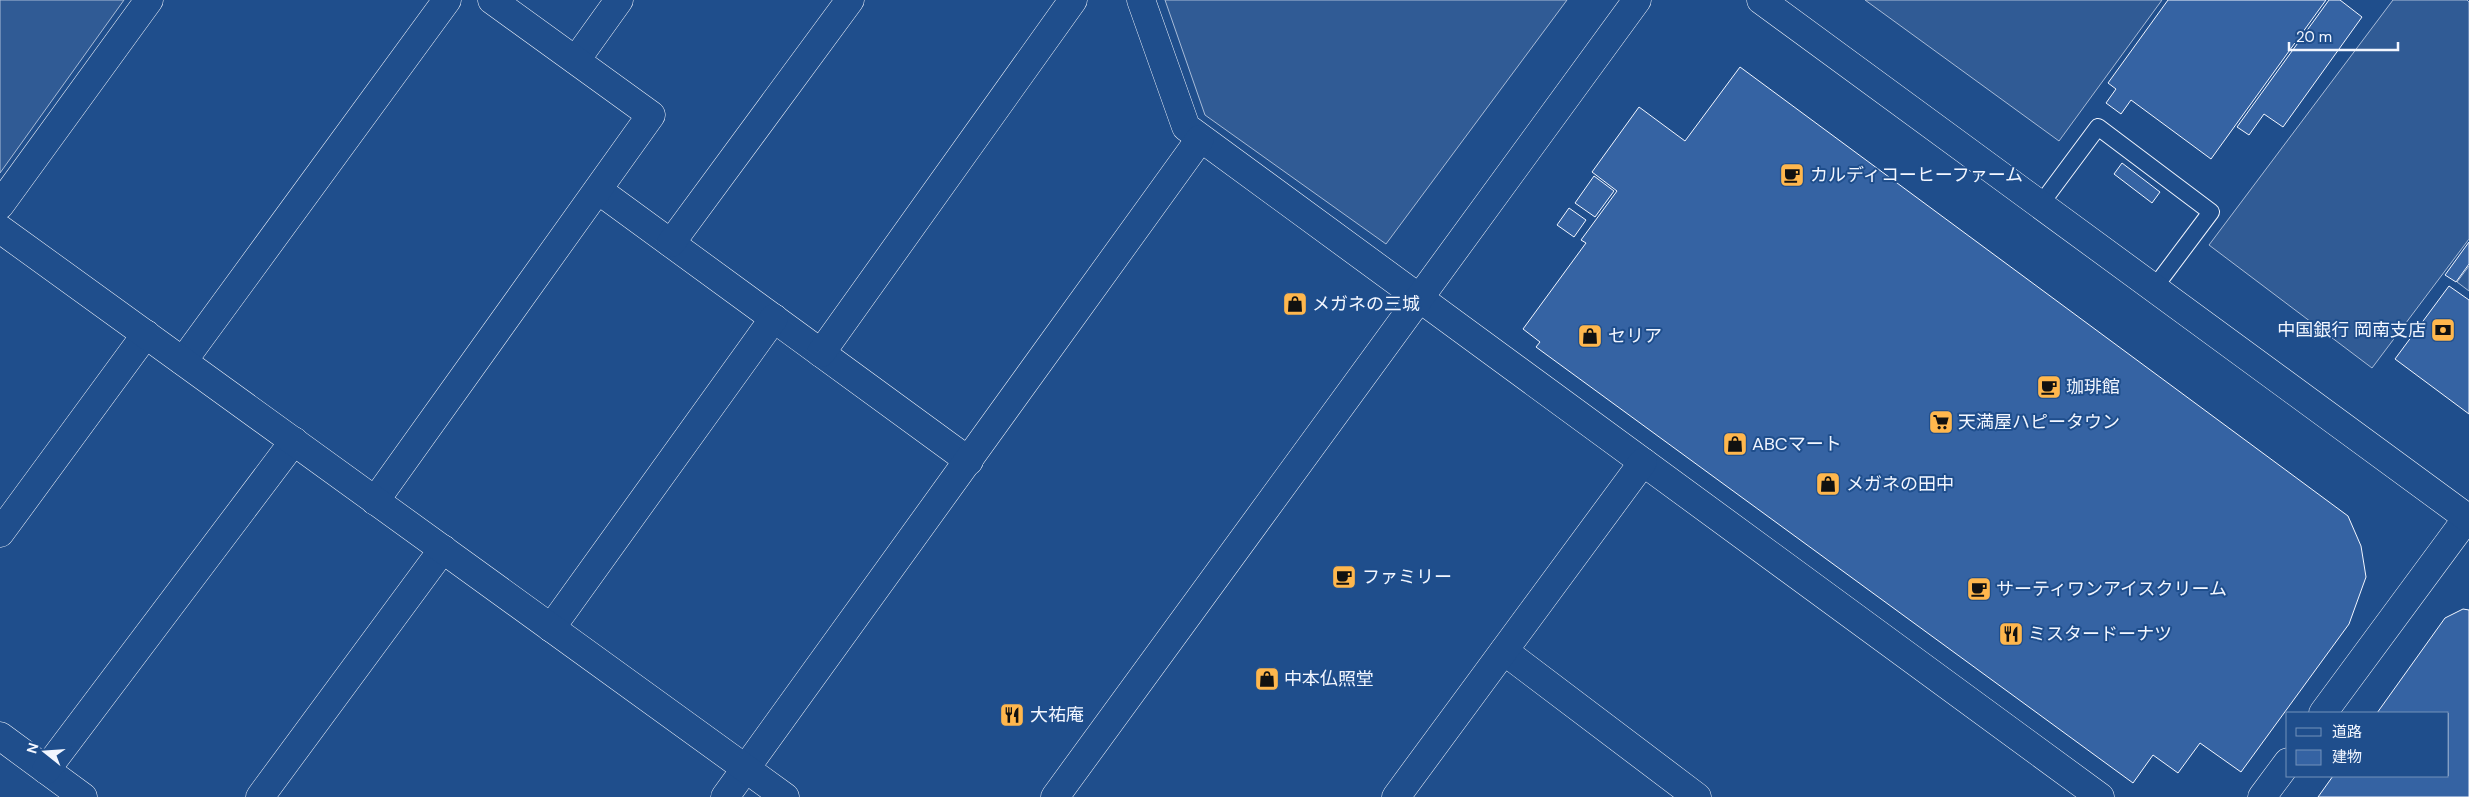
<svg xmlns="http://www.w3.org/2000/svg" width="2469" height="797" viewBox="0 0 2469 797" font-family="'DM Sans','Noto Sans JP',sans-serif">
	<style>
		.built { fill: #305b95; stroke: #a8bbd7 }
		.building { fill: #3563a3; stroke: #f2f6ff }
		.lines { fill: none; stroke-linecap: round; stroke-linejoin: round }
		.lane-casing { stroke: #f2f6ff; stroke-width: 18 }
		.street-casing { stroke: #f2f6ff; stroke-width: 29 }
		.secondary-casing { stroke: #f2f6ff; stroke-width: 29 }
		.lane { stroke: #1f4e8c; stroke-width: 16 }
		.street { stroke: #1f4e8c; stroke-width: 28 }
		.secondary { stroke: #1f4e8c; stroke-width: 28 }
		.labels { text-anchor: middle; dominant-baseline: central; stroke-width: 4; stroke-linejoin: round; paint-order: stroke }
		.poi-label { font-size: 18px; fill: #f2f6ff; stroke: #1f4e8c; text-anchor: start }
	</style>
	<rect width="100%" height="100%" fill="#1f4e8c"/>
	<!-- built -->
	<g class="built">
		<path d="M0 0H124L0 173Z"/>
		<path d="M1165 0H1567L1386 244 1205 115Z"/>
		<path d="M1865 0H2162L2059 141Z"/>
		<path d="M2393 0H2467L2469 2V239L2372 368 2209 245Z"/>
		<path d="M2469 266V291L2457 282Z"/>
	</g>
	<!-- building -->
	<g class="building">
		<path d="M2168 0H2326L2211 159 2131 100 2121 114 2106 103 2116 89 2108 83Z"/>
		<path d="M2329 0H2340L2362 17 2283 127 2264 114 2249 135 2237 127Z"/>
		<path d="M1740 67 2348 516 2361 546 2366 577 2349 624 2241 772 2200 743 2178 773 2153 755 2133 783 1536 347 1540 342 1523 329 1586 243 1581 240 1617 191 1592 172 1639 107 1685 141Z"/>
		<path d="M2122 163 2160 192 2152 203 2114 174Z"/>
		<path d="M1594 176 1614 191 1595 217 1575 203Z"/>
		<path d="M1569 208 1586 220 1574 237 1557 225Z"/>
		<path d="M2469 242V264L2456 282 2445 275Z"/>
		<path d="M2449 286 2469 300V414L2395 359Z"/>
		<path d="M2463 609 2469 610V797H2318L2333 776H2448V713H2377L2445 618Z"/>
	</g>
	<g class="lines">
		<defs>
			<path id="lane" d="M2040 205 2098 127 2211 212 2154 288"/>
			<g id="street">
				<path d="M1141 0 1186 127 2100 797"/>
				<path d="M576 60 619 0"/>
				<path d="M598 190 969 461"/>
				<path d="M0 205 149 0"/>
				<path d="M671 243 850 0"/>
				<path d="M821 353 1073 0"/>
				<path d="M183 361 447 0"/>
				<path d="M375 501 651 115 492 0"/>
				<path d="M0 533 146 334"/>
				<path d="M551 628 774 318"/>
				<path d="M1504 651 1697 797"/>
				<path d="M2323 713 2467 518"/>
				<path d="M0 736 83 797"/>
				<path d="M46 770 294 441"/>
				<path d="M260 797 443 549"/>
				<path d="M725 797 1200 139"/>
				<path d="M1396 797 1643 462"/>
				<path d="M2262 797 2288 762"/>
			</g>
			<g id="secondary">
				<path d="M1761 0 2469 519"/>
				<path d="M0 229 785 797"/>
				<path d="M1055 797 1637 0"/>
			</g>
		</defs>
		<!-- lane casing -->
		<use href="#lane" class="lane-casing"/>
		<!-- street casing -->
		<use href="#street" class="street-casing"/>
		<!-- secondary casing -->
		<use href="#secondary" class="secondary-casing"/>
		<!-- lane -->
		<use href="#lane" class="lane"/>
		<!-- street -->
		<use href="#street" class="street"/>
		<!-- secondary -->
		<use href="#secondary" class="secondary"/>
	</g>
	<!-- icons -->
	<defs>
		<symbol id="cafe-square" viewBox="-11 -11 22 22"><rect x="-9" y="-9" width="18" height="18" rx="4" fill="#ffb74d" stroke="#1f4e8c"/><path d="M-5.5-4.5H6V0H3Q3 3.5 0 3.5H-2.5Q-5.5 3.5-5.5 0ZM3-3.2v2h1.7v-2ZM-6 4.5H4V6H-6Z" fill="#111"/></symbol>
		<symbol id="shop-square" viewBox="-11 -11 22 22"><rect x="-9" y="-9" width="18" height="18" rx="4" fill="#ffb74d" stroke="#1f4e8c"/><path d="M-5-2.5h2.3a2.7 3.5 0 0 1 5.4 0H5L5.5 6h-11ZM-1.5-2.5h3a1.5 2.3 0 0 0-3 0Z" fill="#111"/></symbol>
		<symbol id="bank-square" viewBox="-11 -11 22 22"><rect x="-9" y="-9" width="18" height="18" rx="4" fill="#ffb74d" stroke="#1f4e8c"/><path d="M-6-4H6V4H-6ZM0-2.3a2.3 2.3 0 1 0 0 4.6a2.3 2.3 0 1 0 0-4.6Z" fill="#111"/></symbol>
		<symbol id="supermarket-square" viewBox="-11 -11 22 22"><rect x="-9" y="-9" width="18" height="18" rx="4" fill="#ffb74d" stroke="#1f4e8c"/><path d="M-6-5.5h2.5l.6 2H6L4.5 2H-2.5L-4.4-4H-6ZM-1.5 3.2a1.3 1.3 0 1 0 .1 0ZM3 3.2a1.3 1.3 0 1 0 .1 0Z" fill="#111"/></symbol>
		<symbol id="restaurant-square" viewBox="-11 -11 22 22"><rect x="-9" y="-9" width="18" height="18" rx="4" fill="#ffb74d" stroke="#1f4e8c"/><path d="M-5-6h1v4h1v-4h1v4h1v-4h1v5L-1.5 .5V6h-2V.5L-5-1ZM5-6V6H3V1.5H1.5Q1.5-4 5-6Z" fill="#111"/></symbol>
	</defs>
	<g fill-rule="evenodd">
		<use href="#cafe-square" x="1778" y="161" width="28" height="28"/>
		<use href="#shop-square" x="1281" y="290" width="28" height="28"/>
		<use href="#bank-square" x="2429" y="316" width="28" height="28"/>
		<use href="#shop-square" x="1576" y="322" width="28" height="28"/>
		<use href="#cafe-square" x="2035" y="373" width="28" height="28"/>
		<use href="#supermarket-square" x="1927" y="408" width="28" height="28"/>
		<use href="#shop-square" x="1721" y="430" width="28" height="28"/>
		<use href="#shop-square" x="1814" y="470" width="28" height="28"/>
		<use href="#cafe-square" x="1330" y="563" width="28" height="28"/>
		<use href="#cafe-square" x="1965" y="575" width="28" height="28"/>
		<use href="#restaurant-square" x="1997" y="620" width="28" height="28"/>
		<use href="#shop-square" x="1253" y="665" width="28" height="28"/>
		<use href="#restaurant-square" x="998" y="701" width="28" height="28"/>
	</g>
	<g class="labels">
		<!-- poi labels -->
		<g class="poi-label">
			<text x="1810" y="175">カルディコーヒーファーム</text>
			<text x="1312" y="304">メガネの三城</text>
			<text x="2426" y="330" text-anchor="end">中国銀行 岡南支店</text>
			<text x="1608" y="336">セリア</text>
			<text x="2066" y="387">珈琲館</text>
			<text x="1958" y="422">天満屋ハピータウン</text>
			<text x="1752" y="444">ABCマート</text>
			<text x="1846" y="484">メガネの田中</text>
			<text x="1362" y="577">ファミリー</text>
			<text x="1996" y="589">サーティワンアイスクリーム</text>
			<text x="2028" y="634">ミスタードーナツ</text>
			<text x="1284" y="679">中本仏照堂</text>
			<text x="1030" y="715">大祐庵</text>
		</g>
	</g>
	<!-- legend -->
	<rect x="2286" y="712" width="162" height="65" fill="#1f4e8c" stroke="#7391ba"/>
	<rect x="2296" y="728" width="25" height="8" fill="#1f4e8c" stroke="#7391ba"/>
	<text x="2332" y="737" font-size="15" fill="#f2f6ff">道路</text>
	<rect x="2296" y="750" width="25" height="15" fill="#3563a3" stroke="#7391ba"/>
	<text x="2332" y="762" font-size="15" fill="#f2f6ff">建物</text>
	<!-- north arrow -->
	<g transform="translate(45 752) rotate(287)" stroke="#1f4e8c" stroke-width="4" paint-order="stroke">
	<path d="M0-4L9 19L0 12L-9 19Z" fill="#f2f6ff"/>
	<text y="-8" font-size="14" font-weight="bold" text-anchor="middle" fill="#f2f6ff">N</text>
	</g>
	<!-- scale -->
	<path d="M2289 42v8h109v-8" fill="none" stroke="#f2f6ff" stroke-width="2.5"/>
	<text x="2296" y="42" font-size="15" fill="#f2f6ff" stroke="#1f4e8c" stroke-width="4" paint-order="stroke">20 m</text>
</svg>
